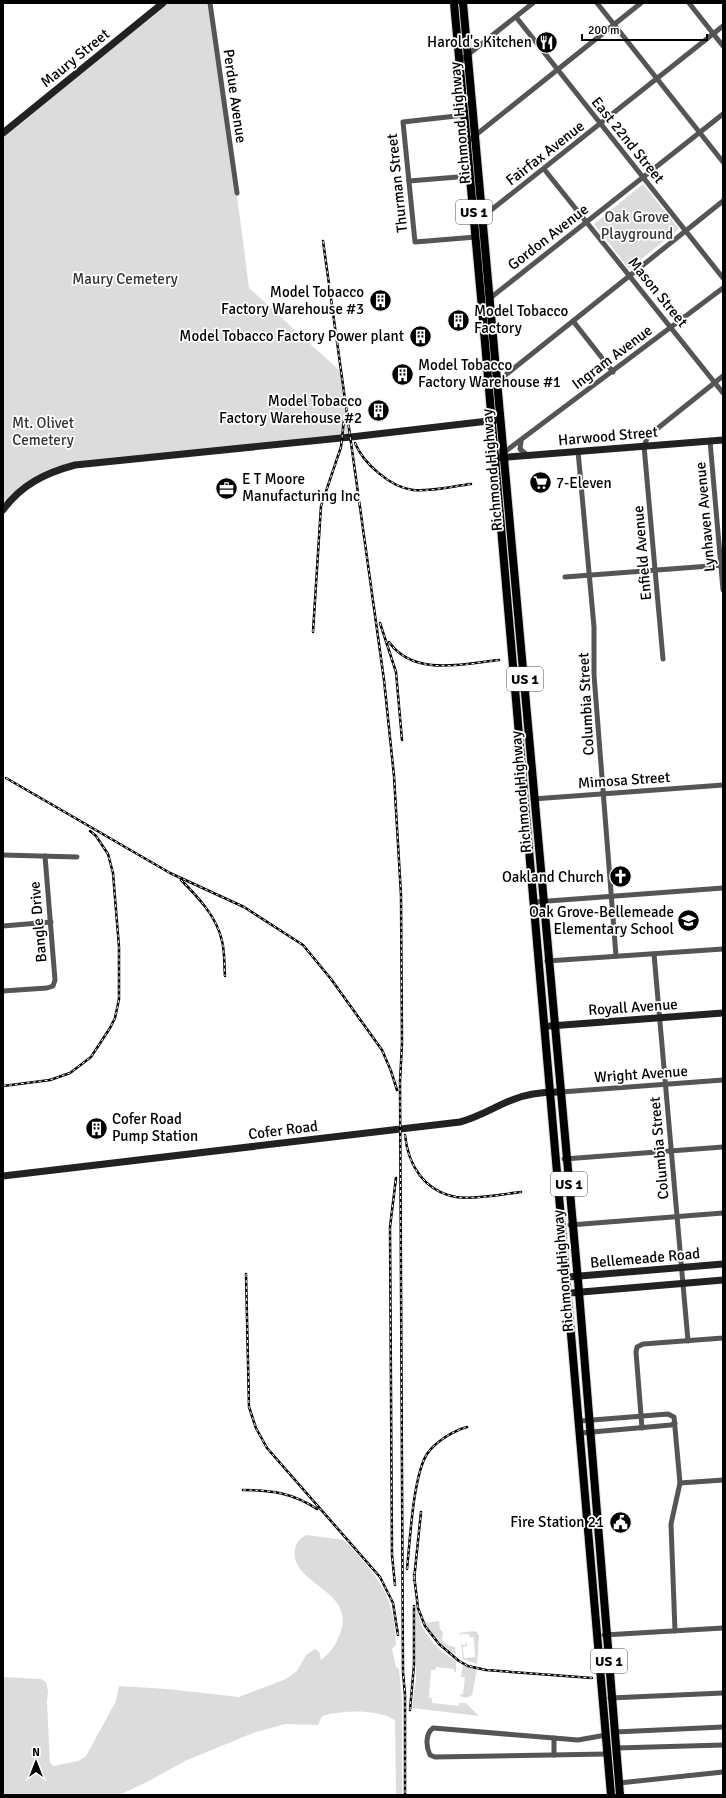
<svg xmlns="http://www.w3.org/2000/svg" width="726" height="1798" viewBox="0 0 726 1798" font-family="Signika,sans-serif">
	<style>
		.green { fill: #dcdcdc }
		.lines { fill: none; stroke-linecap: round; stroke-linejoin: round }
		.primary-casing { stroke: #dbdbdb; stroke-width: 10 }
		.street { stroke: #555; stroke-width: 5 }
		.secondary { stroke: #222; stroke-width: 7 }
		.primary { stroke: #000; stroke-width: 8 }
		.rail-casing { stroke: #000; stroke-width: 2.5 }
		.rail { stroke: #fff; stroke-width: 1; stroke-dasharray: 3; stroke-linecap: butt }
		.labels { text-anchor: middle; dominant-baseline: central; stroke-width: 3.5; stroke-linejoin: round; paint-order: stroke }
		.shield { fill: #fff; stroke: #4c4c4c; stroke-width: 1 }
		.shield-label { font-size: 14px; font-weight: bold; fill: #000 }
		.poi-label { font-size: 15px; fill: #000; stroke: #fff; text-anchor: end }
		.street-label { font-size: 15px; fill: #000; stroke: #fff }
		.park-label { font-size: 15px; fill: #333; stroke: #fff }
	</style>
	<rect width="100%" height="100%" fill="#fff"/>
	<!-- green -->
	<g class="green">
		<path d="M164 3H212L249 288 340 371 350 437 235 446 57 471 22 490 3 511V133Z"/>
		<path d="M643 184 679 229 629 269 594 224Z"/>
		<path d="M306 1535 344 1540C365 1563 388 1585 393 1617 395 1626 395 1635 396 1645L392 1649 396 1667 399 1669 402 1701V1795H396L395 1720C375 1709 344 1710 322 1716L318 1725 285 1724 253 1733 185 1761 147 1782 119 1795H3V1677L41 1679 46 1682 48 1691 47 1702 50 1763 54 1766 78 1761 86 1756 116 1701 119 1686 167 1689 239 1697 286 1679 297 1671 306 1655 315 1649 319 1652 321 1660C330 1653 335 1646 339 1636 360 1590 288 1585 295 1549 297 1542 300 1538 306 1535Z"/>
		<path d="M416 1607C419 1614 420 1622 423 1628 428 1640 445 1655 456 1661V1672H454V1669L436 1667 435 1670H431L429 1698H432V1703L459 1706V1703H466L479 1716 412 1708 416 1678Z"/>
		<path d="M439 1621 440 1629 443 1632 442 1640 447 1645 455 1647 456 1655 435 1639 425 1623Z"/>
		<path d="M473 1631 477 1632 479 1636 477 1664 463 1659 461 1642 463 1645H465L466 1641 467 1646 463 1647 464 1658 475 1657 474 1637H470L469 1634H461L460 1637V1633Z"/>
		<path d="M463 1664 477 1669 472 1695 466 1698 460 1696 461 1694H463L465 1677H461Z"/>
	</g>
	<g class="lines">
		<defs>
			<g id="primary">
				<path d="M454 3C509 600 563 1197 611 1795"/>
				<path d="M463 3 579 1292 620 1795"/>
			</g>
		</defs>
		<!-- primary casing -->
		<use href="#primary" class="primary-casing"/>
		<!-- street -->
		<g class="street">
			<path d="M210 3 237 193"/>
			<path d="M597 3 723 162"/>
			<path d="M689 3 723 46"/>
			<path d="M516 17 723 278"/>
			<path d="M460 61 533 3"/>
			<path d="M465 115 403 122 415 242 476 237"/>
			<path d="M467 142 641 3"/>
			<path d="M544 169 723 393"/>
			<path d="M409 181 470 176"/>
			<path d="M481 218 723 26"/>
			<path d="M489 299 723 114"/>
			<path d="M573 321 613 372"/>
			<path d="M495 381H498L723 201"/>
			<path d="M710 441 723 590"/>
			<path d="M521 442 520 449 527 455"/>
			<path d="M578 451 594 627V675L616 956"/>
			<path d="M502 454 723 288"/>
			<path d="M565 577 723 565"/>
			<path d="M663 659 644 446 648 436 723 376"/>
			<path d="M533 799 723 785"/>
			<path d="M3 855 77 857"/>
			<path d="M535 902 723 888"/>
			<path d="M3 926 51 922"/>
			<path d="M654 954 688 1341"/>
			<path d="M547 961 723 949"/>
			<path d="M3 991 47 988 53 986 55 980 45 856"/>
			<path d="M561 1092 723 1080"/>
			<path d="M564 1159 723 1147"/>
			<path d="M570 1225 723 1213"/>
			<path d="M580 1421 668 1414 674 1417 680 1483 671 1524 675 1631"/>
			<path d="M642 1428 636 1352 637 1347 643 1344 723 1338"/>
			<path d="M581 1433 671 1425 675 1423"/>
			<path d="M680 1483 723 1480"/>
			<path d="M604 1635 723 1628"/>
			<path d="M610 1698 723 1693"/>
			<path d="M615 1732 723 1727"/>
			<path d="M606 1735 578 1740 433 1728C425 1734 426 1747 430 1755L435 1757 607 1754"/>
			<path d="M616 1748 723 1745"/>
			<path d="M554 1755V1738"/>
			<path d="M619 1783 723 1772"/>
		</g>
		<!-- secondary -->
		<g class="secondary">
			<path d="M3 133 163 3"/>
			<path d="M496 458 723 440"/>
			<path d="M3 510C21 485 45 473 75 465L351 437 497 420"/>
			<path d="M550 1026 723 1013"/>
			<path d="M3 1176 460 1122C479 1117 494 1107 512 1100 526 1094 542 1092 558 1092"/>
			<path d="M568 1277 723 1264"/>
			<path d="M570 1293 723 1280"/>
		</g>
		<!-- primary -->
		<use href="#primary" class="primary"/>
		<defs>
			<g id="rail">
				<path d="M323 241 384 680 394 776 401 895 402 1043 400 1082 403 1672 405 1695V1795"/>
				<path d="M355 443C363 463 390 487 413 490 429 492 454 486 471 484"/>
				<path d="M380 623 396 672 402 740"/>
				<path d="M313 632 321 506 341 447 344 420"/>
				<path d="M389 642C414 677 463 664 499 660"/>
				<path d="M6 778 170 873 244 907 303 945 331 979 382 1050 391 1071 397 1090"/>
				<path d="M181 880C198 897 217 917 222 941 225 952 224 965 225 976"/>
				<path d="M3 1086 50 1080 70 1073 91 1057 110 1028 115 1018 119 999V947L113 873 108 854 96 836 90 831"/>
				<path d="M405 1135C408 1165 424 1191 456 1197 475 1200 502 1194 521 1192"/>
				<path d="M246 1274 249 1407 256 1428 267 1448 380 1577 393 1603 398 1635"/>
				<path d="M243 1490C271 1490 293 1493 317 1509"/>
				<path d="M407 1569C410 1541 413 1476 427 1454 435 1442 453 1431 467 1427"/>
				<path d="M414 1575 418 1608 425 1626 439 1644 459 1661 468 1666 486 1670 592 1678"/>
				<path d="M414 1580 421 1512"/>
				<path d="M395 1585 392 1555 390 1227 396 1178"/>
				<path d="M410 1710 414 1665V1606"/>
			</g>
		</defs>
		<!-- rail casing -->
		<use href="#rail" class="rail-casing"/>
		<!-- rail -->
		<use href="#rail" class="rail"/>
	</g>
	<!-- icons -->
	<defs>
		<symbol id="restaurant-disc" viewBox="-11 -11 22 22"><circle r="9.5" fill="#000" stroke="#fff"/><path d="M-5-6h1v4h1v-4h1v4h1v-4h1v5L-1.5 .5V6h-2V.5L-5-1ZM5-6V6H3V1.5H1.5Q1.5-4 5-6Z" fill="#fff"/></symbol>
		<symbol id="building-disc" viewBox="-11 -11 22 22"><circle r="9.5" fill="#000" stroke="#fff"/><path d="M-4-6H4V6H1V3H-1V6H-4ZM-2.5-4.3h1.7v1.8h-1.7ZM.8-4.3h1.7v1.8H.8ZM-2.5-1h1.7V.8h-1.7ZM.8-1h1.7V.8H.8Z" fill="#fff"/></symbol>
		<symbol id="supermarket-disc" viewBox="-11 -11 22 22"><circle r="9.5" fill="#000" stroke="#fff"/><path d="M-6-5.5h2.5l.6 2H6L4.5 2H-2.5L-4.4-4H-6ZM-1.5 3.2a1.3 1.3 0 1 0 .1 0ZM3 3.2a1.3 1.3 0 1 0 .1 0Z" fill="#fff"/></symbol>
		<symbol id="office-disc" viewBox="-11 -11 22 22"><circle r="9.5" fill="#000" stroke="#fff"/><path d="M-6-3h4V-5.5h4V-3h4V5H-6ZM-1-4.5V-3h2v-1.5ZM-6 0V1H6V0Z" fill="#fff"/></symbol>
		<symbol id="church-disc" viewBox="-11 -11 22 22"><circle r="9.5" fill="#000" stroke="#fff"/><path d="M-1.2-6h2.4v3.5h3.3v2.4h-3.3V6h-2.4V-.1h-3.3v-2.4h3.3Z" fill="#fff"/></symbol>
		<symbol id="school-disc" viewBox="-11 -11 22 22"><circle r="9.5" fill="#000" stroke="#fff"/><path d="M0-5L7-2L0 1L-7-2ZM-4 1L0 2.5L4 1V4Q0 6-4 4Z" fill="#fff"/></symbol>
		<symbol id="civic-disc" viewBox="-11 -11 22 22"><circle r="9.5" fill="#000" stroke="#fff"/><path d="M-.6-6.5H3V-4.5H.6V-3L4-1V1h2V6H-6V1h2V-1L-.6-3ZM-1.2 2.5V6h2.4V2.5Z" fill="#fff"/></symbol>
	</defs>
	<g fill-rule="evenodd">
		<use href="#restaurant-disc" x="534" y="30" width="25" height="25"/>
		<use href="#building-disc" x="368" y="288" width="25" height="25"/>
		<use href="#building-disc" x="446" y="308" width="25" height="25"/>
		<use href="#building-disc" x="408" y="324" width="25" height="25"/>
		<use href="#building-disc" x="390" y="362" width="25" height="25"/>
		<use href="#building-disc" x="366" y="398" width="25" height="25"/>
		<use href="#supermarket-disc" x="528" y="470" width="25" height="25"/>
		<use href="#office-disc" x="214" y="476" width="25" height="25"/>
		<use href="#church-disc" x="608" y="864" width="25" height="25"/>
		<use href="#school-disc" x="676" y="908" width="25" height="25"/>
		<use href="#building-disc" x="84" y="1116" width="25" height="25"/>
		<use href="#civic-disc" x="608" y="1510" width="25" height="25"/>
	</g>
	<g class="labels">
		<!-- shield labels -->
		<g class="shield">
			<rect x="456" y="200" width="36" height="24" rx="3"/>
			<rect x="507" y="667" width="36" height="24" rx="3"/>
			<rect x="551" y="1172" width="36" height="24" rx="3"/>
			<rect x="591" y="1649" width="36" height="24" rx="3"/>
		</g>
		<g class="shield-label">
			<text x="474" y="212">US 1</text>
			<text x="525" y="679">US 1</text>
			<text x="569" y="1184">US 1</text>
			<text x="609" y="1661">US 1</text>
		</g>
		<!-- poi labels -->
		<g class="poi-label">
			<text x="532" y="42">Harold's Kitchen</text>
			<text x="364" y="292">Model Tobacco<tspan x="364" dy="17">Factory Warehouse #3</tspan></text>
			<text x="474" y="311" text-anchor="start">Model Tobacco<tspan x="474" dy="17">Factory</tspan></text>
			<text x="404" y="336">Model Tobacco Factory Power plant</text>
			<text x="418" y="365" text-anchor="start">Model Tobacco<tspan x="418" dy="17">Factory Warehouse #1</tspan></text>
			<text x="362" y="401">Model Tobacco<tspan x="362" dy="17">Factory Warehouse #2</tspan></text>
			<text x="242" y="479" text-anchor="start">E T Moore<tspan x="242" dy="17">Manufacturing Inc</tspan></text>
			<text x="556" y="483" text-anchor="start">7-Eleven</text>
			<text x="604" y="877">Oakland Church</text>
			<text x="674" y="912">Oak Grove-Bellemeade<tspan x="674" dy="17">Elementary School</tspan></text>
			<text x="112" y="1119" text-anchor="start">Cofer Road<tspan x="112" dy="17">Pump Station</tspan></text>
			<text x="604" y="1522">Fire Station 21</text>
		</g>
		<!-- street labels -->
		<g class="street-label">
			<text transform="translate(75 58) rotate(-39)">Maury Street</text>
			<text transform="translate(235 96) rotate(82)">Perdue Avenue</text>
			<text transform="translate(460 123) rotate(-95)">Richmond Highway</text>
			<text transform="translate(628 140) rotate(51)">East 22nd Street</text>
			<text transform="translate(545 153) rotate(-38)">Fairfax Avenue</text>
			<text transform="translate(397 183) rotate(-96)">Thurman Street</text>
			<text transform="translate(548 237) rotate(-38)">Gordon Avenue</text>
			<text transform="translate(658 292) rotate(51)">Mason Street</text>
			<text transform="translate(612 357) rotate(-37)">Ingram Avenue</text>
			<text transform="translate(608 436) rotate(-5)">Harwood Street</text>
			<text transform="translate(492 470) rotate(-95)">Richmond Highway</text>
			<text transform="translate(705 517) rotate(-95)">Lynhaven Avenue</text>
			<text transform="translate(642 553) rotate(-95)">Enfield Avenue</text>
			<text transform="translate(586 704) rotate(-93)">Columbia Street</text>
			<text transform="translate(624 780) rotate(-4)">Mimosa Street</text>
			<text transform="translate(521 792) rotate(-95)">Richmond Highway</text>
			<text transform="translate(38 922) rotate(-95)">Bangle Drive</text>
			<text transform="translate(633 1007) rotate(-4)">Royall Avenue</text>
			<text transform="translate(641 1074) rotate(-4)">Wright Avenue</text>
			<text transform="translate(283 1130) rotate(-7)">Cofer Road</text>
			<text transform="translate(659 1148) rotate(-95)">Columbia Street</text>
			<text transform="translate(645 1258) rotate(-5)">Bellemeade Road</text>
			<text transform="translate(563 1271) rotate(-95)">Richmond Highway</text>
		</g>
		<!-- park labels -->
		<g class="park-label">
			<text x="637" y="217">Oak Grove<tspan x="637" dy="17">Playground</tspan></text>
			<text x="125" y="279">Maury Cemetery</text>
			<text x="43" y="423">Mt. Olivet<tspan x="43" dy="17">Cemetery</tspan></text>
		</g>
	</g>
	<!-- border -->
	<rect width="726" height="1798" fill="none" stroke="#000000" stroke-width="8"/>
	<!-- north arrow -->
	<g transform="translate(36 1762)" stroke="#ffffff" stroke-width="3" paint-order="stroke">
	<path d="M0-3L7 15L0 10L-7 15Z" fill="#000000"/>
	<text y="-6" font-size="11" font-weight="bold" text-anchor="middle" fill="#000000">N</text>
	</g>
	<!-- scale -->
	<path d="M582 34v6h125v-6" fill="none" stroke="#000000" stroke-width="2"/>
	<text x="588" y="34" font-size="12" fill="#000000" stroke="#ffffff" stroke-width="3" paint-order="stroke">200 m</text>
</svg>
